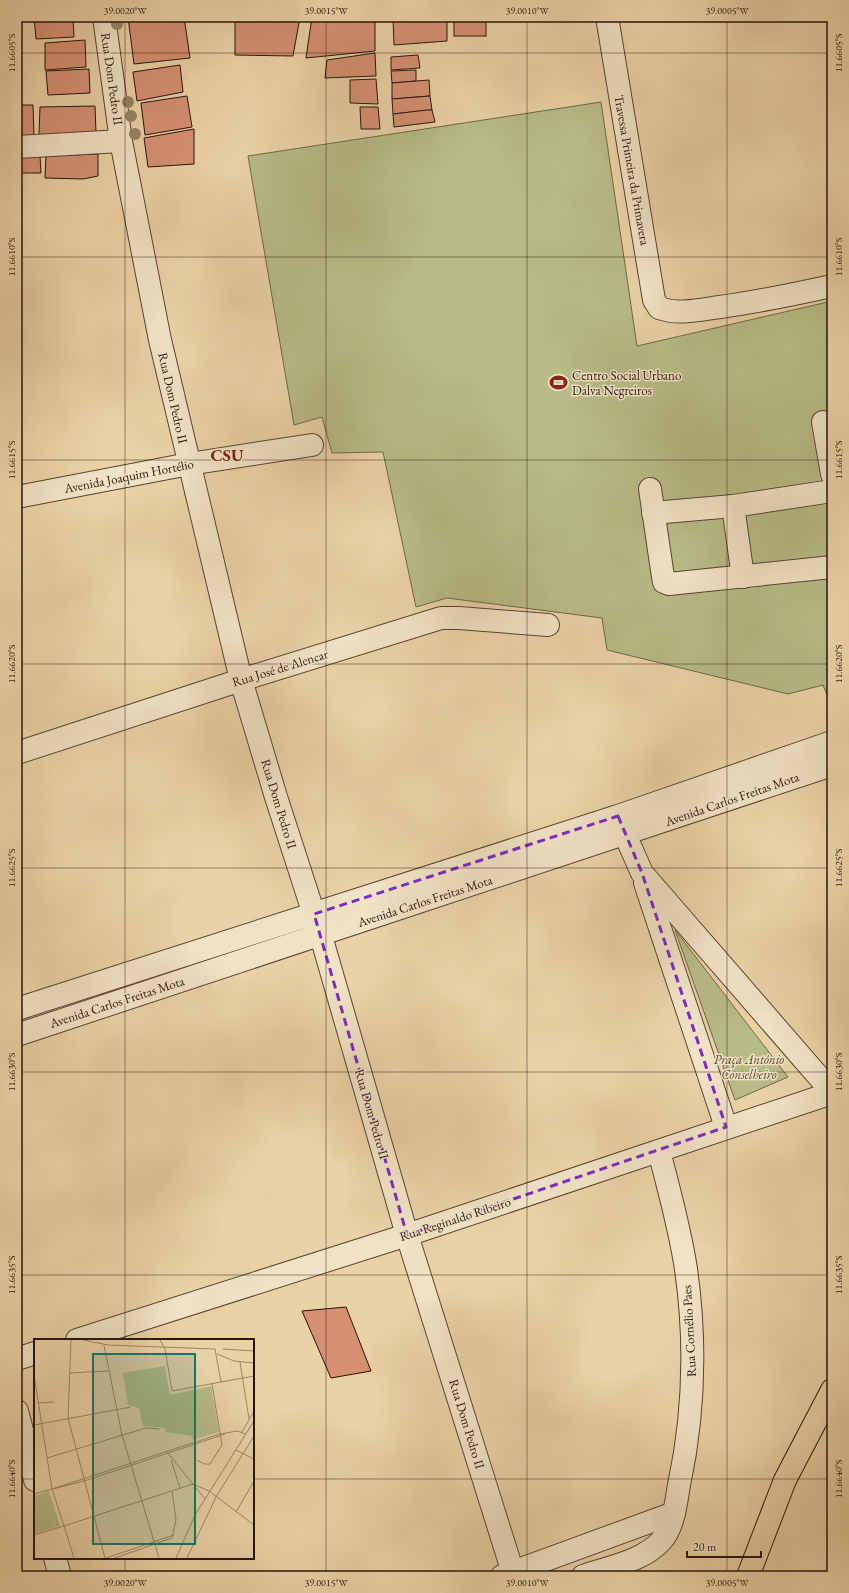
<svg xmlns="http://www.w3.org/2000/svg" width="849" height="1593" viewBox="0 0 849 1593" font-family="'EB Garamond',serif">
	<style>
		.green { fill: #b7bb86; stroke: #706748 }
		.building { fill: #d69173; stroke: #28130b }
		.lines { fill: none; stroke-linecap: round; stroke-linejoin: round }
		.minor-casing { stroke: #584332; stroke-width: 24 }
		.highway-casing { stroke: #28130b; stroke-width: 24 }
		.minor { stroke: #f1e2c5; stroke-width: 22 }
		.highway { stroke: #ead2a6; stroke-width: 22 }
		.tree { fill: #978465 }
		.marked { fill: none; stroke: #7b2cbf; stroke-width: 3; stroke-dasharray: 8 5; stroke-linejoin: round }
		.ticks { fill: none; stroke: #28130b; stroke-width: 1; stroke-opacity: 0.45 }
		.labels { text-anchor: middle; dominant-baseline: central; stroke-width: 3; stroke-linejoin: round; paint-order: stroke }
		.street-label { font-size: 13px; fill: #28130b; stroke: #f1e2c5 }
		.poi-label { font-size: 13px; fill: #28130b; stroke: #f1e2c5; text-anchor: start }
		.park-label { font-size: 13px; font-style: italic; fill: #534530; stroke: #f1e2c5 }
		.district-label { font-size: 17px; font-weight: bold; fill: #7a1f14; stroke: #f1e2c5 }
		.inset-road { fill: none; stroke: #9c8668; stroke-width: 1 }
		.view { fill: #0f766e; fill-opacity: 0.15; stroke: #0f766e; stroke-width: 2 }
		.inset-edge { fill: none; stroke: #28130b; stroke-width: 2 }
		.neatline { fill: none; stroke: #28130b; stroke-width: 1.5 }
		.ticks-label { font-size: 10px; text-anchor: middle; fill: #28130b }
	</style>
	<rect width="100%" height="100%" fill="#ead2a6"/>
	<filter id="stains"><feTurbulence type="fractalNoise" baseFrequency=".005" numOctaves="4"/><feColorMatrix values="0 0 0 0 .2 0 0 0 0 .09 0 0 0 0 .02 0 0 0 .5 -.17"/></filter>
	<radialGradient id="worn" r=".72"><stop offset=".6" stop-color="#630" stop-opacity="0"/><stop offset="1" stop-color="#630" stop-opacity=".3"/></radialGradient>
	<!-- green -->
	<g class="green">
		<path d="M601 102 637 346 832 301V707L823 685 788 694 607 650 602 618 447 598 416 607 383 452 332 453 322 417 294 425 248 156Z"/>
		<path d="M675 930 788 1077 735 1100Z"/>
	</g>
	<!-- building -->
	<g class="building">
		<path d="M34 17H73L74 37 36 39Z"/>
		<path d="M128 17H184L190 58 134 64Z"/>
		<path d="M235 17H300L293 56 235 55Z"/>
		<path d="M312 17H375V51L306 58Z"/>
		<path d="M393 17H447V41L394 45Z"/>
		<rect x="454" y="17" width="32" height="19"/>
		<path d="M85 40 86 67 45 70V43Z"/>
		<path d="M375 53 376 76 325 78 327 60Z"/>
		<path d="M418 55 420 68 391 70V57Z"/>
		<path d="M180 65 183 92 137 101 133 72Z"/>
		<path d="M89 69 90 93 48 95 46 71Z"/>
		<path d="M416 70V81L392 83 391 71Z"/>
		<path d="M376 79 378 104 350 103V80Z"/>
		<path d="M429 80 430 96 392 99V83Z"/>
		<path d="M187 96 192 127 145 135 141 103Z"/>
		<path d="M430 96 432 110 393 114 392 99Z"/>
		<path d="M17 105H33L34 136H17Z"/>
		<path d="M95 106 96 133 39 135 40 107Z"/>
		<path d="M360 107H378L380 129H361Z"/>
		<path d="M427 110H432L435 122 394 127 393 114Z"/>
		<path d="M194 129V164L148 167 144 138Z"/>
		<path d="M98 154V176L83 179 45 178 46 156Z"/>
		<path d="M17 156H40L41 173H17Z"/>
		<path d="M346 1307 371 1371 331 1378 302 1311Z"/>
	</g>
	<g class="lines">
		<defs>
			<g id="minor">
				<path d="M104 17 121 141 160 340 241 680 276 797 321 936 407 1235 514 1576"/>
				<path d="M607 17 654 300 659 308C679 315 699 310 720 307 758 302 795 294 832 286"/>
				<path d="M17 147 121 141"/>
				<path d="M823 422 832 474"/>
				<path d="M650 489 663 577 664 582 669 584 832 567"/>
				<path d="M17 497 189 464 312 445"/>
				<path d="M733 506 743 577"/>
				<path d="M653 513 733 506 832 491"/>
				<path d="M17 753 241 680 441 618H459L548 625"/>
				<path d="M620 823 642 873 832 1092"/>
				<path d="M645 883 726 1127"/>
				<path d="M17 1009 618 816 832 742"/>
				<path d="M17 1035 832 765"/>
				<path d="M77 1340 407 1235 832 1093"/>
				<path d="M17 1359 35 1353"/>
				<path d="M17 1411 35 1480"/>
				<path d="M55 1558 60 1576"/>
				<path d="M502 1576 674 1513"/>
				<path d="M583 1576C609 1567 644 1561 662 1540 674 1526 676 1502 679 1485 694 1415 696 1340 686 1269 680 1229 669 1190 659 1151"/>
			</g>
			<path id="highway" d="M748 1576 785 1480 832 1390"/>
		</defs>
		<!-- minor casing -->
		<use href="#minor" class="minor-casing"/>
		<!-- highway casing -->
		<use href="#highway" class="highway-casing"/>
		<!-- minor -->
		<use href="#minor" class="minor"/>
		<!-- highway -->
		<use href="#highway" class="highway"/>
	</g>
	<!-- trees -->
	<g class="tree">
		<circle cx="117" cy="24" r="6"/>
		<circle cx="128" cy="102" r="6"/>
		<circle cx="131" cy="116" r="6"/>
		<circle cx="135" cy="134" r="6"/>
	</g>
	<!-- marked area -->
	<path class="marked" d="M618 816 642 873 726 1127 407 1235 314 914Z"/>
	<!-- ticks -->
	<path class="ticks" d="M125 17V1340M326 17V1576M527 17V1576M727 17V1576M17 53H832M17 257H832M17 460H832M17 664H832M17 868H832M17 1072H832M17 1275H832M17 1479H35M253 1479H832M125 1558V1576"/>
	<!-- icons -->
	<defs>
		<symbol id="stadium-bare" viewBox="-9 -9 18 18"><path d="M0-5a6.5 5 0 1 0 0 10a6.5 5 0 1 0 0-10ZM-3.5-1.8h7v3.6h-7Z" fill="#8f2418" stroke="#f1e2c5" stroke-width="2.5" paint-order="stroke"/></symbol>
	</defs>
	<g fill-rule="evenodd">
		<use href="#stadium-bare" x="546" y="370" width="25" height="25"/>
	</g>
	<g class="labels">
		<!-- street labels -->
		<g class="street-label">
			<text transform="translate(112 79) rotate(82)">Rua Dom Pedro II</text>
			<text transform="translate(632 170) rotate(80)">Travessa Primeira da Primavera</text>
			<text transform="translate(173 398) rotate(77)">Rua Dom Pedro II</text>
			<text transform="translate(129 476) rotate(-11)">Avenida Joaquim Hortélio</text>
			<text transform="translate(280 668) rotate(-17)">Rua José de Alencar</text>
			<text transform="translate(732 799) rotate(-19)">Avenida Carlos Freitas Mota</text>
			<text transform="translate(279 804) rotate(73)">Rua Dom Pedro II</text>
			<text transform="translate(425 901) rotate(-18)">Avenida Carlos Freitas Mota</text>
			<text transform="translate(117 1002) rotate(-18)">Avenida Carlos Freitas Mota</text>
			<text transform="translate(372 1114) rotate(74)">Rua Dom Pedro II</text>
			<text transform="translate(455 1219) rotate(-18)">Rua Reginaldo Ribeiro</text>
			<text transform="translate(689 1331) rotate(-93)">Rua Cornélio Paes</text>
			<text transform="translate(467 1424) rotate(73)">Rua Dom Pedro II</text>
		</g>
		<!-- poi labels -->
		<g class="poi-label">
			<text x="572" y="375">Centro Social Urbano<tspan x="572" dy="15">Dalva Negreiros</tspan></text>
		</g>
		<!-- park labels -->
		<g class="park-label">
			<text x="749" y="1059">Praça Antônio<tspan x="749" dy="15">Conselheiro</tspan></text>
		</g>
		<!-- district labels -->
		<g class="district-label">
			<text x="227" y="455">CSU</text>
		</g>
	</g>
	<!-- overview -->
	<g transform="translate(34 1339)">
		<rect width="220" height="220" fill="#ead2a6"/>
		<path d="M131 27 136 56 177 47 185 93 159 101 158 97 132 93 131 89 109 87 105 69 94 66 89 34ZM15 152 26 187 0 195V157Z" fill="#b7bb86"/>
		<path class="inset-road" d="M37 1 34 79 71 219M49 1 74 6 181 10 187 43M126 1 131 10 138 52 220 37M70 6 88 96 125 219M189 10 220 12M183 15 200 22 220 24M206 23 215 80M36 34 74 32M0 36 18 150M4 64 20 63M0 86 97 68M208 93 220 72M202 111 220 120M133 113 171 160M13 119 112 89 125 90M137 121 146 149M163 121 170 125H176L188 106 178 45M159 145 175 152 220 186M18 150 186 95 203 92 212 95M19 150 50 142 191 95M0 155 18 150 30 187 0 196M202 173 220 142M30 187 159 145M30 187 40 219M72 219 140 196M81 219 138 199 142 181 138 152M142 219 161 176 220 82M153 219 182 158 220 97"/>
		<path class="view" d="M59 15H161V205H59Z"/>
		<rect width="220" height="220" class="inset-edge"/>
	</g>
	<!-- margin -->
	<rect width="849" height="1593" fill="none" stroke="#ead2a6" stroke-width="44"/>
	<!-- scale -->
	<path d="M687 1551v6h74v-6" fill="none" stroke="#28130b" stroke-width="2"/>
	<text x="693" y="1551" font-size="12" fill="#28130b" stroke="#f1e2c5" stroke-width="3" paint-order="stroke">20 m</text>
	<rect x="22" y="22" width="805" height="1549" class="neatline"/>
	<g class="ticks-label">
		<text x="125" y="14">39.0020°W</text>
		<text x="326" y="14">39.0015°W</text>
		<text x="527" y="14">39.0010°W</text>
		<text x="727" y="14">39.0005°W</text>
		<text transform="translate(11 53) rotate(-90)" y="4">11.6605°S</text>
		<text transform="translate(838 53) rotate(-90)" y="4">11.6605°S</text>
		<text transform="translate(11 257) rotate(-90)" y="4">11.6610°S</text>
		<text transform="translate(838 257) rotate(-90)" y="4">11.6610°S</text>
		<text transform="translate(11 460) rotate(-90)" y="4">11.6615°S</text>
		<text transform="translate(838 460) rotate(-90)" y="4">11.6615°S</text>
		<text transform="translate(11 664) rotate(-90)" y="4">11.6620°S</text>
		<text transform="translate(838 664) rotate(-90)" y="4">11.6620°S</text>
		<text transform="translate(11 868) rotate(-90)" y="4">11.6625°S</text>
		<text transform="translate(838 868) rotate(-90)" y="4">11.6625°S</text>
		<text transform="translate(11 1072) rotate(-90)" y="4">11.6630°S</text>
		<text transform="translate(838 1072) rotate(-90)" y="4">11.6630°S</text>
		<text transform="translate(11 1275) rotate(-90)" y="4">11.6635°S</text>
		<text transform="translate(838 1275) rotate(-90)" y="4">11.6635°S</text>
		<text transform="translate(11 1479) rotate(-90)" y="4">11.6640°S</text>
		<text transform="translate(838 1479) rotate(-90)" y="4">11.6640°S</text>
		<text x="125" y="1586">39.0020°W</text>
		<text x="326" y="1586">39.0015°W</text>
		<text x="527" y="1586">39.0010°W</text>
		<text x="727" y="1586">39.0005°W</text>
	</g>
	<rect width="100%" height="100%" filter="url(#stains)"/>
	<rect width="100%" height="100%" fill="url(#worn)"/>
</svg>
